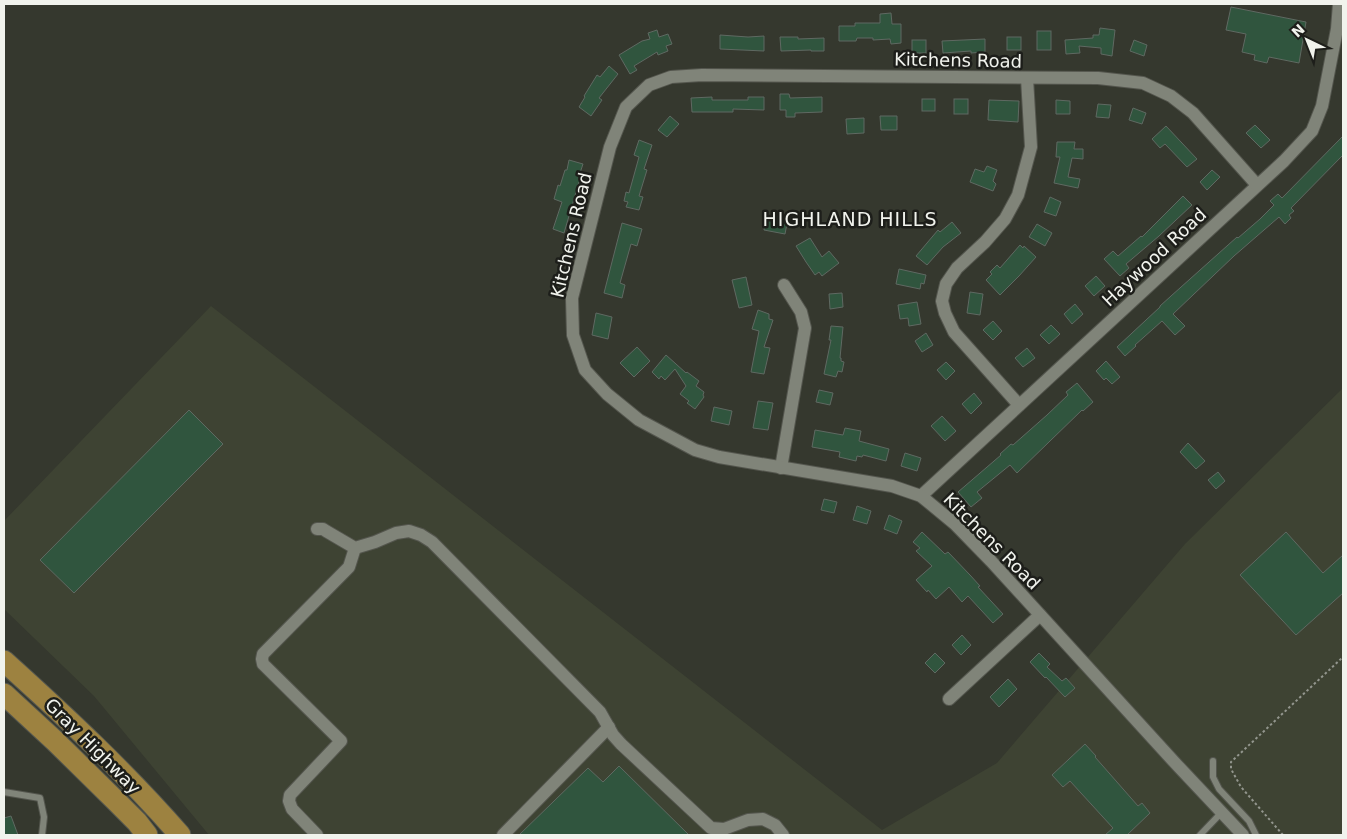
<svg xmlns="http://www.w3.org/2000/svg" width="1347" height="839" viewBox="0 0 1347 839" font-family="'DejaVu Sans',sans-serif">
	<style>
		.built { fill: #3e4333 }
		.building { fill: #30553e; stroke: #5f6962 }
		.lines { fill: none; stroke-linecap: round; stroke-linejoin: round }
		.service-casing { stroke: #54564e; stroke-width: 8 }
		.minor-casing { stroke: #54564e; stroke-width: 14 }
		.trunk-casing { stroke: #54564e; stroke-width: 23 }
		.path { stroke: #93968e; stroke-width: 2; stroke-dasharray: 2.5 2.5; stroke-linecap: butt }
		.service { stroke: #808479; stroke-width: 6 }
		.minor { stroke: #808479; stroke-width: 12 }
		.trunk { stroke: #9d8240; stroke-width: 21 }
		.labels { text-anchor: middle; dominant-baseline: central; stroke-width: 5; stroke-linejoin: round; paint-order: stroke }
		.street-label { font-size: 18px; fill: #f1f3ed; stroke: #1d1e1a }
		.neighbourhood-label { font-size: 19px; letter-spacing: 1px; fill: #f1f3ed; stroke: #1d1e1a }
	</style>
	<rect width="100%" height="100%" fill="#35382e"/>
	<!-- built -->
	<path class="built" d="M211 306 882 830 997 763 1185 544 1343 388V835H209L94 696 4 609V521Z"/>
	<!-- building -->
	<g class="building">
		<path d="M1231 7 1306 22 1299 63 1269 57 1267 63 1254 60 1255 55 1242 52 1246 34 1226 30Z"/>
		<path d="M891 13 892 24H901V43L891 44 890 39 873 40V38H857L856 41H839V26H855V23H880V14Z"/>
		<path d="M1100 28 1115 30 1112 56 1101 54V48L1079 46 1080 53 1066 54 1065 40 1093 38V35H1099Z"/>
		<path d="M657 30 659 37 668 34 672 44 666 46 668 51 658 55 657 52 634 66 637 70 630 74 619 55 642 41 650 39 648 33Z"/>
		<rect x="1037" y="31" width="14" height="19"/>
		<path d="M720 35 748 37 764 36V51L720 49Z"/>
		<path d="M780 37H798V39L824 38V51H811V50L781 51Z"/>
		<rect x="1007" y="37" width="14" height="13"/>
		<path d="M985 39V52L971 53V51L943 53 942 41Z"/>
		<rect x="912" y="40" width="14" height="13"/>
		<path d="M1134 40 1147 45 1144 56 1130 51Z"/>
		<path d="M609 66 618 74 599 98 602 100 591 116 579 107 585 97 584 96 597 75 600 77Z"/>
		<path d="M780 94H789L790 98 822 97V112L795 113V117H786V110H780Z"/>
		<path d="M712 97V100H748V97H764V110L733 109V112H692L691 98Z"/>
		<rect x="922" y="99" width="13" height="12"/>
		<rect x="954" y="99" width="14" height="15"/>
		<path d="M989 100 1019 101 1018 122 988 120Z"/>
		<path d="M1056 100 1070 101V114H1056Z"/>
		<path d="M1098 104 1111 105 1109 118 1096 117Z"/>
		<path d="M1133 108 1146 113 1142 124 1129 120Z"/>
		<path d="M670 116 679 124 667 137 658 130Z"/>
		<path d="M880 116H897V130H881Z"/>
		<path d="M864 118V133L847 134 846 119Z"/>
		<path d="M1255 125 1270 140 1261 148 1246 133Z"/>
		<path d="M1166 126 1197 159 1187 167 1165 144 1160 148 1152 139Z"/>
		<path d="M1343 136V155L1291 208 1294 211 1289 215 1291 218 1285 224 1279 217 1234 256 1173 314 1185 326 1175 335 1162 321 1135 345 1136 346 1125 356 1117 347 1160 307V306L1171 296 1237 237 1238 238 1260 219 1274 205 1270 201 1278 194 1282 198Z"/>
		<path d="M639 140 652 145 644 169 647 170 639 196 643 197 639 210 626 207 628 202 624 201 626 192 629 193 639 157 634 155Z"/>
		<path d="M1057 142H1075L1074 149H1083V159L1072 158 1068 177 1080 179 1078 188 1054 183 1060 157H1056Z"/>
		<path d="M569 160 583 164 580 173 583 174 581 182H579L564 233 553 229 562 202 554 199 558 185 560 186 565 170H567Z"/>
		<path d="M987 166 997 170 993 181 996 184 993 191 970 182 975 169 984 172Z"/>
		<path d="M1212 170 1220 177 1207 190 1200 182Z"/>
		<path d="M1183 196 1192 205 1159 236 1126 264 1129 268 1120 276 1104 259 1113 251 1118 256 1141 236 1142 237Z"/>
		<path d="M1050 197 1061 202 1056 216 1044 212Z"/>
		<path d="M766 215 788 218 785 234 764 230Z"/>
		<path d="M952 222 961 233 943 247 927 265 916 256 938 230 940 232Z"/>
		<path d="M622 223 642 229 637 246 631 244 620 283 625 285 622 298 604 293Z"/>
		<path d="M1037 224 1052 233 1045 246 1029 237Z"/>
		<path d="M810 238 822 257 829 251 839 263 822 276 819 272 815 275 806 262 796 246Z"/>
		<path d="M1020 245 1023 248 1024 246 1036 257 1019 276 1000 295 986 280 992 274 990 272 997 265 1000 268Z"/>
		<path d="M899 269 926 275 924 284 921 283 920 289 896 284Z"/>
		<path d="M1096 276 1105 286 1094 296 1085 286Z"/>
		<path d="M746 277 752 305 739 308 732 280Z"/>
		<path d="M970 292 983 294 980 315 967 313Z"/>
		<path d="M842 293 843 307 830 309 829 294Z"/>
		<path d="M917 302 921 324 909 326 908 318 900 319 898 305Z"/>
		<path d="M1075 304 1083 314 1072 324 1064 314Z"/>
		<path d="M758 310 769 314V319L773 320 764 347 770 348 764 374 751 372 759 331 752 329Z"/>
		<path d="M596 313 612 317 608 339 592 335Z"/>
		<path d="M993 321 1002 331 993 340 983 330Z"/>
		<path d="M1051 325 1060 334 1049 344 1040 335Z"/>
		<path d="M831 326 843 327 840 358H841V361L844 362 842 372 838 371 836 377 824 374 831 340H829Z"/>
		<path d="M926 333 933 345 922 352 915 341Z"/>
		<path d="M637 347 650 361 634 377 620 363Z"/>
		<path d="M1027 348 1035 358 1023 367 1015 358Z"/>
		<path d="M666 355 686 373 687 372 699 381 696 386 704 392 703 395 704 397 695 409 687 403 689 401 680 394 686 386 675 369 665 380 661 376 659 379 652 372Z"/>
		<path d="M1106 361 1120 377 1112 384 1106 378 1104 380 1096 371Z"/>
		<path d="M946 362 955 371 946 380 937 370Z"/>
		<path d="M1077 383 1093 402 1083 411 1082 410 1017 473 1010 465 977 492 982 498 971 507 958 492 1001 455 1000 454 1011 444 1013 445 1047 415 1068 395 1066 392Z"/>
		<path d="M819 390 833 393 830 405 816 402Z"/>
		<path d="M974 393 982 403 971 414 962 404Z"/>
		<path d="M758 401 773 403 768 430 753 428Z"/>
		<path d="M714 407 732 411 729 425 711 421Z"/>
		<path d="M189 410 223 444 74 593 40 560Z"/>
		<path d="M942 416 956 431 945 441 931 426Z"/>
		<path d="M845 428 861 431 859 441 889 449 886 461 863 455 862 457 857 456 856 461 839 457 840 452 812 447 815 430 843 435Z"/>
		<path d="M1188 443 1205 461 1196 469 1180 452Z"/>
		<path d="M905 453 921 458 917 471 901 466Z"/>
		<path d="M1218 472 1225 481 1216 489 1208 480Z"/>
		<path d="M824 499 837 502 834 513 821 510Z"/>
		<path d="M857 506 871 511 867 524 853 520Z"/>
		<path d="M889 515 902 521 897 534 884 529Z"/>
		<path d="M922 532 945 554 948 552 970 575 980 586 978 587 1003 614 993 623 968 596 962 602 949 587 936 599 928 590 927 592 916 580 932 566 916 551 920 548 913 542Z"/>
		<path d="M1286 532 1323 573 1343 555V593L1296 635 1240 575Z"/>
		<path d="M962 635 971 645 961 655 952 645Z"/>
		<path d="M935 653 945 663 935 673 925 663Z"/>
		<path d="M1039 653 1050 664 1047 667 1062 681 1066 678 1075 688 1065 697 1046 677 1045 678 1030 662Z"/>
		<path d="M1008 679 1017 689 999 707 990 697Z"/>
		<path d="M1085 744 1096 756 1095 757 1138 806 1142 803 1150 813 1127 835H1105L1113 828 1070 781 1063 787 1052 775Z"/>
		<path d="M619 766 689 835H519L588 768 603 782Z"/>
		<path d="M11 816 18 835H4V818Z"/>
	</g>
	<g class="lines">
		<defs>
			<g id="service">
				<path d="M1213 761V777L1219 789 1249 821 1256 835"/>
				<path d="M4 792 40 798 44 817 42 835"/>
				<path d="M1200 835 1222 812"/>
			</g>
			<g id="minor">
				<path d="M1019 405 954 332 945 313 942 301 946 284 957 268 985 242 1005 219 1018 195 1031 147 1027 78"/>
				<path d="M781 468 805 328 801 312 784 285"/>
				<path d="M921 496 1284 161 1312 131 1322 106 1337 29 1339 4"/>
				<path d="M317 529H323L326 531 355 548 375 542 396 533 409 531 421 535 432 542 600 712 613 735 621 744 711 828 724 829 748 820 763 819 775 825 783 835"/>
				<path d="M949 699 1040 615"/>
				<path d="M317 835 292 809 289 801 290 795 341 741 263 664 262 659 263 654 349 567 355 548"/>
				<path d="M503 835 609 727"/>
				<path d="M1243 835 1177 765 991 561 955 524 921 496 892 486 719 457 695 450 639 420 607 394 585 370 573 335 572 298 610 147 626 107 649 85 671 77 702 75 1098 78 1143 83 1171 96 1193 113 1257 185"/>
			</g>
			<g id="trunk">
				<path d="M4 661C65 716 126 773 180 835"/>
				<path d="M4 694 55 741 116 801 137 822 147 835"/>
			</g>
		</defs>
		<!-- service casing -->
		<use href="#service" class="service-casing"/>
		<!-- minor casing -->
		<use href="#minor" class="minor-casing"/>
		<!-- trunk casing -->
		<use href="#trunk" class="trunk-casing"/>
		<!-- path -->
		<path class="path" d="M1283 835 1241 787 1231 769V762L1343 657"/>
		<!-- service -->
		<use href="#service" class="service"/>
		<!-- minor -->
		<use href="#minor" class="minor"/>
		<!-- trunk -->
		<use href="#trunk" class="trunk"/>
	</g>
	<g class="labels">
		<!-- street labels -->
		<g class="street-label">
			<text transform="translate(958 60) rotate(1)">Kitchens Road</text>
			<text transform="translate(571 235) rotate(-77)">Kitchens Road</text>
			<text transform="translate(1154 257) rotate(-43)">Haywood Road</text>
			<text transform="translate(992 541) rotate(45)">Kitchens Road</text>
			<text transform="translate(93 746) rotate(45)">Gray Highway</text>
		</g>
		<!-- neighbourhood labels -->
		<g class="neighbourhood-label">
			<text x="850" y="219">HIGHLAND HILLS</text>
		</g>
	</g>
	<!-- border -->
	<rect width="1347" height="839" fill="none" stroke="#f1f3ed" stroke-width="10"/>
	<!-- north arrow -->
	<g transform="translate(1307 40) rotate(317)" stroke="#1d1e1a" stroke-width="4" paint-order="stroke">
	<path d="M0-4L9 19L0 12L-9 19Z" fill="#f1f3ed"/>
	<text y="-8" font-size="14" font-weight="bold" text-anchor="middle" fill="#f1f3ed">N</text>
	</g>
</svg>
